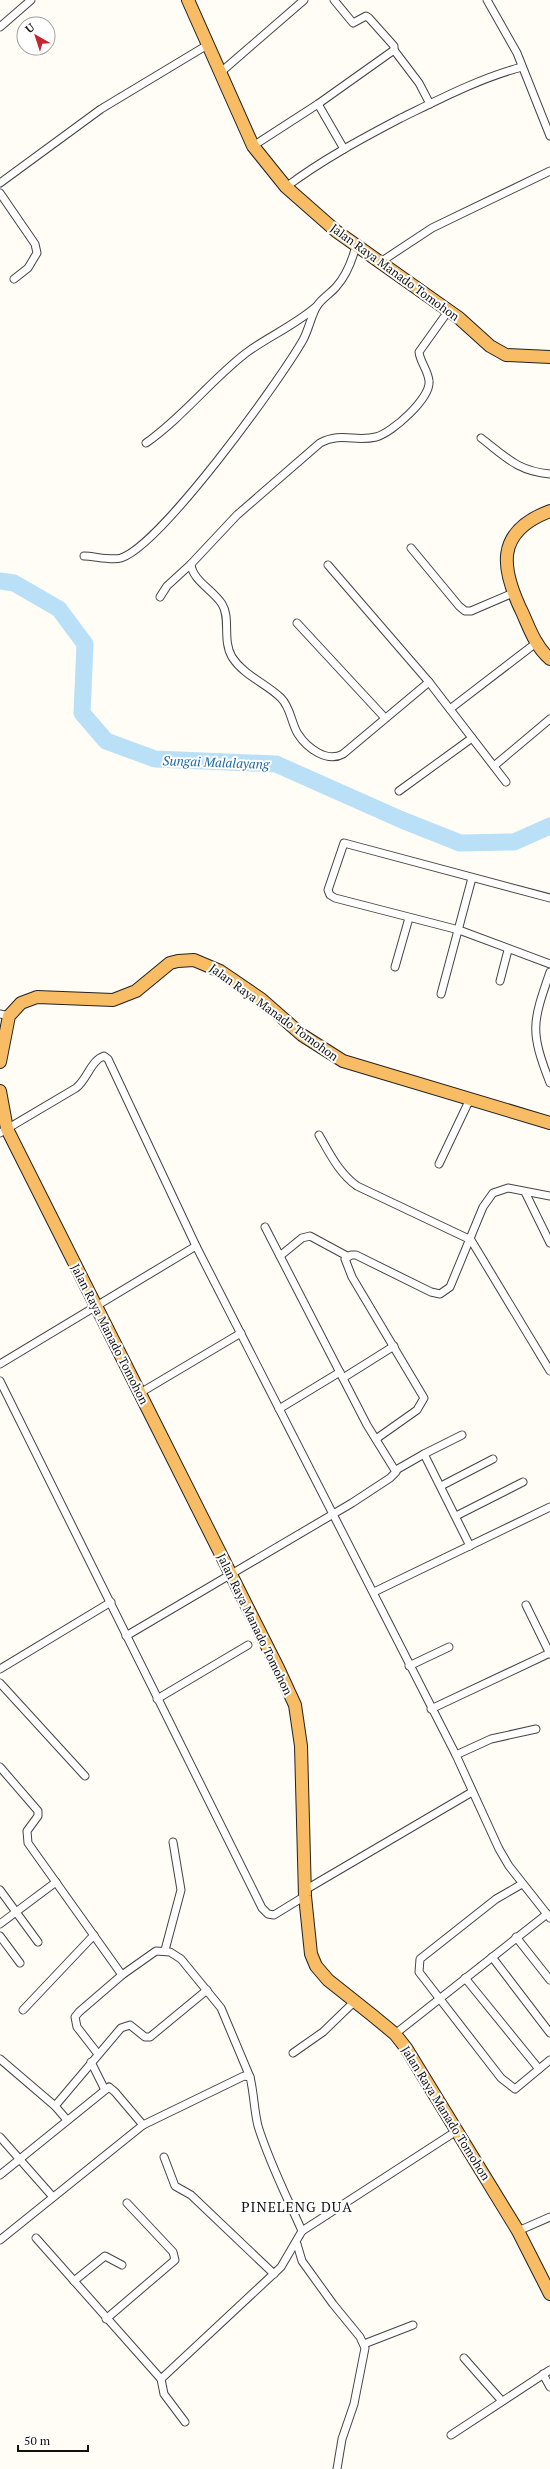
<svg xmlns="http://www.w3.org/2000/svg" width="550" height="2469" viewBox="0 0 550 2469" font-family="'PT Serif',serif">
	<style>
		.lines { fill: none; stroke-linecap: round; stroke-linejoin: round }
		.river { stroke: #b9e0f7; stroke-width: 17 }
		.minor-casing { stroke: #444; stroke-width: 9 }
		.trunk-casing { stroke: #222; stroke-width: 14 }
		.minor { stroke: #fff; stroke-width: 7 }
		.trunk { stroke: #f7bc64; stroke-width: 12 }
		.labels { text-anchor: middle; dominant-baseline: central; stroke-width: 4; stroke-linejoin: round; paint-order: stroke }
		.street-label { font-size: 12px; fill: #111; stroke: #fff }
		.water-label { font-size: 13px; font-style: italic; fill: #1768a6; stroke: #fff }
		.quarter-label { font-size: 14px; letter-spacing: 1px; fill: #111; stroke: #fff }
	</style>
	<rect width="100%" height="100%" fill="#fffdf5"/>
	<g class="lines">
		<!-- river -->
		<path class="river" d="M0 581 14 583 59 609 85 644 82 713 106 741 155 759 276 764 402 820 460 843 514 842 550 826"/>
		<defs>
			<g id="minor">
				<path d="M487 0 517 53 550 136"/>
				<path d="M0 27 31 0"/>
				<path d="M394 50 419 83 430 104"/>
				<path d="M221 72 304 0"/>
				<path d="M318 104 344 149"/>
				<path d="M253 146 318 104 394 50V46L369 18 366 16 353 23 334 0"/>
				<path d="M0 183 101 109 209 44"/>
				<path d="M286 187C322 160 361 139 401 118 440 99 480 78 522 67"/>
				<path d="M0 193 35 244 37 253 28 268 14 279"/>
				<path d="M379 263 432 228 550 171"/>
				<path d="M481 438C506 457 517 471 550 474"/>
				<path d="M146 443C183 417 210 381 246 353 269 336 294 326 317 306"/>
				<path d="M411 548 459 606 465 611H471L513 593"/>
				<path d="M84 556C94 556 111 561 121 558 161 545 279 382 303 340 309 329 311 316 317 306 321 299 331 293 336 287 347 275 352 261 356 246"/>
				<path d="M328 565 429 682 506 782"/>
				<path d="M160 597 167 586 191 564"/>
				<path d="M297 623 385 718"/>
				<path d="M429 682 343 754C327 763 307 748 298 734 291 723 291 708 281 698 266 683 244 676 232 657 222 640 231 618 222 604 213 590 192 580 191 564L237 515 320 443C341 432 355 442 376 437 392 433 431 398 429 381 428 370 420 362 419 352L449 310"/>
				<path d="M450 709 536 643"/>
				<path d="M494 766 550 719"/>
				<path d="M399 791 472 738"/>
				<path d="M550 898 344 843 328 890 330 895 335 898 459 930 550 964"/>
				<path d="M395 967 409 918"/>
				<path d="M550 972C532 1024 530 1031 550 1083"/>
				<path d="M500 981 508 950"/>
				<path d="M441 994 472 878"/>
				<path d="M0 1014 9 1016"/>
				<path d="M0 1133 76 1088C87 1080 91 1060 104 1056L108 1059 196 1246 456 1755 499 1849 509 1866 550 1918"/>
				<path d="M319 1135C330 1154 339 1173 357 1186L471 1240 550 1371"/>
				<path d="M439 1164 470 1099"/>
				<path d="M525 1192 550 1243"/>
				<path d="M280 1256 302 1238 310 1236 347 1256"/>
				<path d="M0 1364 196 1246"/>
				<path d="M343 1378 394 1346"/>
				<path d="M0 1381 262 1908 268 1914 274 1915 305 1896"/>
				<path d="M140 1393 241 1333"/>
				<path d="M279 1409 340 1372"/>
				<path d="M462 1435 424 1454 470 1546"/>
				<path d="M376 1439 417 1410 424 1398 352 1277 345 1259 351 1255H356L431 1292 440 1294 450 1287 483 1207 493 1193 508 1188 550 1196"/>
				<path d="M396 1470 424 1454"/>
				<path d="M441 1486 493 1459"/>
				<path d="M456 1516 523 1482"/>
				<path d="M374 1592 550 1507"/>
				<path d="M526 1605 550 1654"/>
				<path d="M126 1636 352 1503 390 1478 396 1472 367 1425 265 1227"/>
				<path d="M409 1666 449 1647"/>
				<path d="M0 1669 111 1602"/>
				<path d="M0 1683 85 1776"/>
				<path d="M157 1699 248 1645"/>
				<path d="M431 1709 550 1653"/>
				<path d="M456 1755 491 1739 536 1729"/>
				<path d="M0 1767 38 1811V1816L27 1831 28 1843 122 1975 156 1951 170 1952 181 1959 221 2008 250 2077"/>
				<path d="M522 1884 496 1899 420 1959 419 1972 501 2078 515 2089 550 2060"/>
				<path d="M0 1890 38 1942"/>
				<path d="M305 1890 472 1792"/>
				<path d="M0 1924 56 1882"/>
				<path d="M0 1936 20 1963"/>
				<path d="M516 1937 550 1980"/>
				<path d="M165 1950 181 1890 173 1842"/>
				<path d="M492 1957 550 2033"/>
				<path d="M465 1978 539 2069"/>
				<path d="M23 2010 94 1935"/>
				<path d="M395 2034 547 1914"/>
				<path d="M293 2053 323 2032 355 2001"/>
				<path d="M98 2054 77 2027 75 2017 79 2012 122 1975"/>
				<path d="M0 2059 55 2106 67 2120"/>
				<path d="M91 2062 105 2090"/>
				<path d="M55 2106 121 2028 130 2025 145 2037H150L207 1990"/>
				<path d="M0 2137 53 2197"/>
				<path d="M164 2157 175 2186 191 2195 274 2274"/>
				<path d="M0 2175 109 2087 115 2092 143 2125"/>
				<path d="M518 2231 550 2217"/>
				<path d="M36 2238 161 2379 281 2267 302 2231 458 2130"/>
				<path d="M0 2240 143 2125 244 2076 250 2077C254 2093 254 2110 258 2126 269 2162 287 2197 302 2231"/>
				<path d="M297 2244 302 2261 333 2304 360 2337 365 2348 354 2404 342 2439 337 2469"/>
				<path d="M74 2281 105 2256 122 2265"/>
				<path d="M106 2319 175 2260 173 2252 127 2203"/>
				<path d="M364 2344 413 2325"/>
				<path d="M464 2358 501 2400"/>
				<path d="M543 2374 550 2387"/>
				<path d="M161 2379 164 2394 185 2422"/>
				<path d="M451 2435 550 2370"/>
			</g>
			<g id="trunk">
				<path d="M188 0 253 146 286 187 336 231 459 318 490 346 506 355 550 357"/>
				<path d="M550 511C494 532 501 569 523 614 530 630 536 647 550 659"/>
				<path d="M0 1062 9 1016 21 1003 37 997 113 1000 136 991 170 963 178 961 194 960 220 971 261 999 302 1035 343 1061 550 1123"/>
				<path d="M0 1091 7 1129 278 1668 295 1705 301 1746 305 1896 311 1954 316 1966 328 1980 372 2015 395 2034 406 2048 518 2231 550 2294"/>
			</g>
		</defs>
		<!-- minor casing -->
		<use href="#minor" class="minor-casing"/>
		<!-- trunk casing -->
		<use href="#trunk" class="trunk-casing"/>
		<!-- minor -->
		<use href="#minor" class="minor"/>
		<!-- trunk -->
		<use href="#trunk" class="trunk"/>
	</g>
	<g class="labels">
		<!-- street labels -->
		<g class="street-label">
			<text transform="translate(395 272) rotate(36)">Jalan Raya Manado Tomohon</text>
			<text transform="translate(274 1012) rotate(36)">Jalan Raya Manado Tomohon</text>
			<text transform="translate(110 1334) rotate(63)">Jalan Raya Manado Tomohon</text>
			<text transform="translate(255 1624) rotate(64)">Jalan Raya Manado Tomohon</text>
			<text transform="translate(446 2113) rotate(58)">Jalan Raya Manado Tomohon</text>
		</g>
		<!-- water labels -->
		<g class="water-label">
			<text transform="translate(216 762) rotate(2)">Sungai Malalayang</text>
		</g>
		<!-- quarter labels -->
		<g class="quarter-label">
			<text x="297" y="2206">PINELENG DUA</text>
		</g>
	</g>
	<!-- north arrow -->
	<g transform="translate(36 36) rotate(321)"><circle r="19" fill="#ffffff" stroke="#a0a0a0"/>
	<path d="M0-3L7 15L0 10L-7 15Z" fill="#c4262e"/>
	<text y="-6" font-size="11" font-weight="bold" text-anchor="middle" fill="#111111">U</text>
	</g>
	<!-- scale -->
	<path d="M18 2445v6h70v-6" fill="none" stroke="#111111" stroke-width="2"/>
	<text x="24" y="2445" font-size="12" fill="#111111" stroke="#ffffff" stroke-width="3" paint-order="stroke">50 m</text>
</svg>
